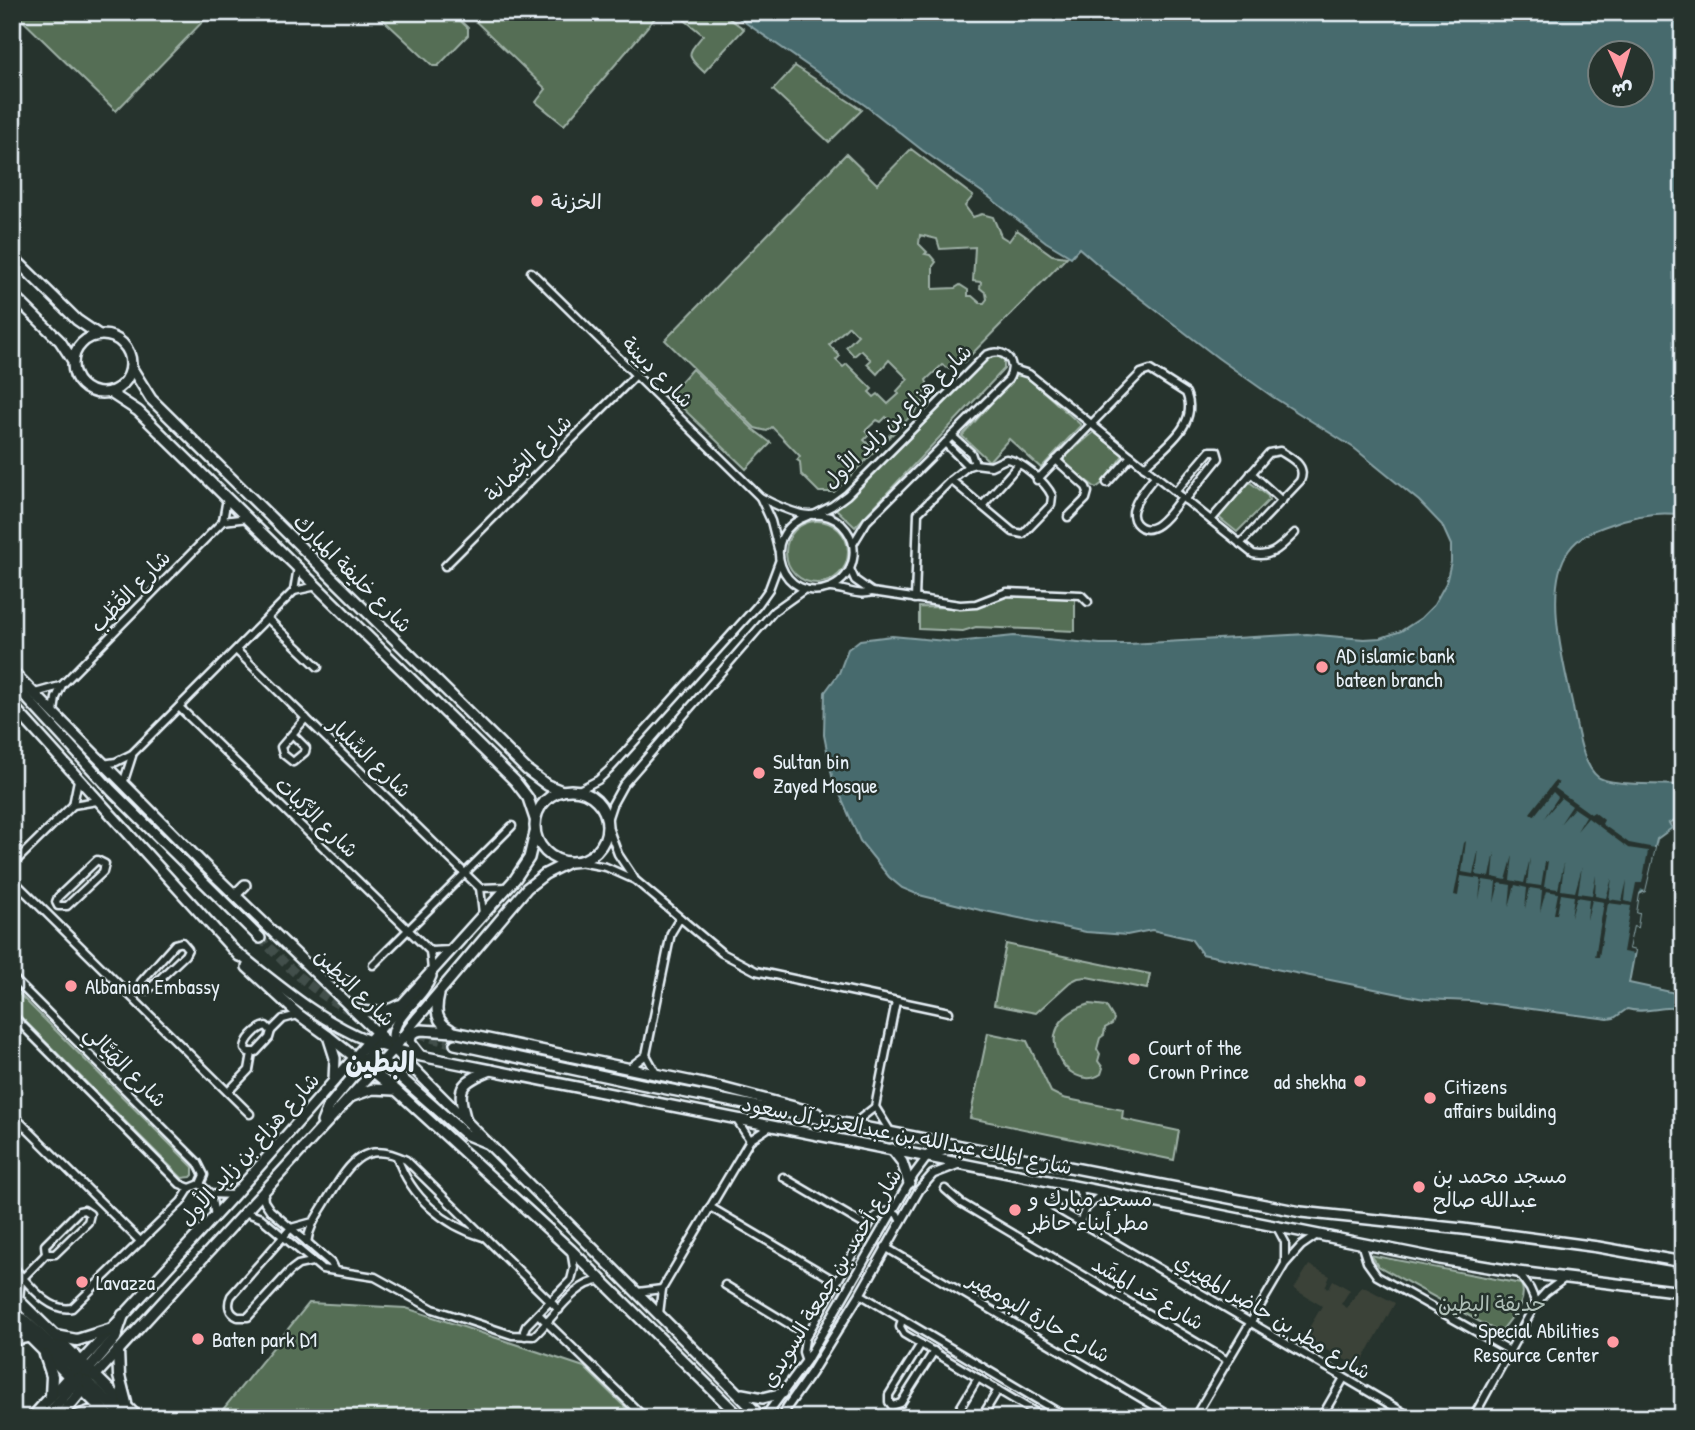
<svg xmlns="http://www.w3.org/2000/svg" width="1695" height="1430" viewBox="0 0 1695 1430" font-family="'Patrick Hand','Playpen Sans Arabic',sans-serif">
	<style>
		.built { fill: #3b4239 }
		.green { fill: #556e54; stroke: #9eb0a6; stroke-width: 2; fill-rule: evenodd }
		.water { fill: #476b6d; stroke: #87a1a5; stroke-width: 2; fill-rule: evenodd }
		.pier { fill: #26332d }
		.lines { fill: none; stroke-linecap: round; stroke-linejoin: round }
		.secondary-tunnel { stroke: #43504b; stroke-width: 9; stroke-dasharray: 9 4.5; stroke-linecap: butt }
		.minor-casing { stroke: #e8f1f8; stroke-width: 11 }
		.tertiary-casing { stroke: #e8f1f8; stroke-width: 12 }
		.secondary-casing { stroke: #e8f1f8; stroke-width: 14 }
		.primary-casing { stroke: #e8f1f8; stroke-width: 15 }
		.trunk-casing { stroke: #e8f1f8; stroke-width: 15 }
		.minor { stroke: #26332d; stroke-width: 6 }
		.tertiary { stroke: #26332d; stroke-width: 7 }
		.secondary { stroke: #26332d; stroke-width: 9 }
		.primary { stroke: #26332d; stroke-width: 10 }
		.trunk { stroke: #26332d; stroke-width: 10 }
		.poi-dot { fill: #ff9aa2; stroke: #26332d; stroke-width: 2.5 }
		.labels { text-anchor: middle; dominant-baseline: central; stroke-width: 5; stroke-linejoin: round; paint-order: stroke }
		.poi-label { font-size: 21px; fill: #e8f1f8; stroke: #26332d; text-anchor: start }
		.street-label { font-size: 21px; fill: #e8f1f8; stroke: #26332d }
		.park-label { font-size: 21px; fill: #adbdb6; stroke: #26332d }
		.district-label { font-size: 28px; font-weight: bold; fill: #e8f1f8; stroke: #26332d }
	</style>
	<rect width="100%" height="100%" fill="#26332d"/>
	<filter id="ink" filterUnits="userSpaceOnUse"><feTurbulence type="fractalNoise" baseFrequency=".0143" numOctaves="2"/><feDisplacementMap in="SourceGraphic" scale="14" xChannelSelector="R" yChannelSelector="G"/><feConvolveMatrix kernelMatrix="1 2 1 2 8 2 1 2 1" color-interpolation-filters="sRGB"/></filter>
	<g filter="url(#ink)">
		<!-- built -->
		<path class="built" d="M1309 1265 1330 1276 1325 1287 1329 1288 1333 1280 1350 1290 1341 1304 1347 1308 1362 1286 1395 1303 1359 1367 1303 1338 1322 1306 1294 1289Z"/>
		<!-- green -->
		<g class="green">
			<path d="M14 12H212L116 111Z"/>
			<path d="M375 12H451L468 28V35L438 66H433Z"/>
			<path d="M466 12H660L564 125 536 102 546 89Z"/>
			<path d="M675 12H720L744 29 704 72C684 54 688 54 703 35Z"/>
			<path d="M795 66 862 110 829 142 773 90Z"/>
			<path d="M911 149 973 196 965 206 973 217 982 214 993 217 1001 236 1009 241 1017 230 1052 255 1067 257 964 362H954L949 369 942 365 926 380 929 389 922 395 923 404 834 492H819L801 474 800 462 797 460 800 456 772 427 767 431 755 428 665 340 846 154 877 184ZM920 235 937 239 940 249 975 247 973 281 981 282 980 288 986 293 987 299 984 303H980L972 296H968V290L960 285 955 288 933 289V266L936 262 930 255 925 254 927 252 919 244ZM849 326 858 335 846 347 854 356 861 350 871 360 867 364 877 374 889 360 908 379 897 391 899 394 888 404 878 394 874 397 869 392 872 389 847 364 843 367 836 360 840 356 829 345ZM886 417 892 423 891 425 895 430 875 448 871 444 869 445 864 440 869 435 865 431 877 420 881 422Z"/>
			<path d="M995 355 1004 360V369L855 527 835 508 862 484 985 359Z"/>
			<path d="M692 369 754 430 771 443 746 469 669 395Z"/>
			<path d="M1020 371 1081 425 1041 468 1009 439 989 461 962 436Z"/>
			<path d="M1094 432 1123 455 1104 482 1096 488 1063 463 1065 457Z"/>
			<path d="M1247 480 1268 496 1269 500 1237 532 1217 516Z"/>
			<circle cx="817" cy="552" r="31"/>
			<path d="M999 596 1075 598V631L976 627 963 631 919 629V607L975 608Z"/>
			<path d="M1006 944 1150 974 1147 989 1087 977 1078 978 1070 982 1036 1013 994 1005Z"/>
			<path d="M12 987 193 1167V1175L191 1177 182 1178 12 1008Z"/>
			<path d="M1090 1004 1106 1006 1114 1019 1112 1024 1105 1028 1104 1035 1100 1038 1097 1049 1100 1054 1098 1061 1103 1068 1101 1074C1069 1096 1021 1024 1090 1004Z"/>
			<path d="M988 1033 1027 1041 1051 1092 1063 1098 1123 1110 1122 1119 1179 1131 1174 1160 970 1118Z"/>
			<path d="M1370 1255 1521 1284C1529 1302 1510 1318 1500 1333L1378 1266Z"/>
			<path d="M309 1303 406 1308 584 1367 636 1418H216Z"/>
		</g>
		<!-- water -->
		<path class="water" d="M730 12H1683V515C1658 511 1632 516 1609 525 1594 530 1579 536 1569 550 1543 585 1563 663 1572 702 1576 722 1581 764 1598 777 1611 786 1664 784 1683 785V816L1669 823 1672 828 1657 839 1645 891 1639 894 1636 913 1639 914 1637 927 1633 926 1628 949 1635 951 1629 983 1680 994 1679 1008C1662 1006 1643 1014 1627 1009L1614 1018 1608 1019 1471 1001 1424 999 1202 954 1191 939 1152 930 1127 935 1086 932 980 910 919 895 902 888 889 877 860 841 832 776 824 735 825 692 839 673 848 649 860 640 892 636 956 642 1014 636 1100 644H1129L1307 634 1364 639 1381 638 1401 631 1421 618 1434 605 1446 583 1451 562V545L1442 525 1419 501 1354 448 1273 397 1218 358 1110 275 1079 248 1071 257 1046 242 989 197 922 150 866 106ZM1600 52H1642V94H1600Z"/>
		<!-- pier -->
		<path class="pier" d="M1555 781 1559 783 1555 788 1591 814 1594 812 1604 820 1602 824 1629 843 1655 848 1645 891 1641 889 1639 894 1636 913 1639 914 1637 927 1633 926 1628 949 1635 951 1634 954 1623 952 1631 906 1608 903 1599 957H1595L1604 902 1592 900 1587 920 1589 899 1577 897 1571 918 1574 896 1561 894 1557 914H1554L1558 893 1546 891 1540 912 1542 890 1530 888 1525 909 1527 888 1515 885 1509 907 1511 885 1499 883 1494 903 1496 882 1483 880 1479 900 1481 879 1461 876 1458 896 1454 895 1464 843 1466 841 1462 872 1473 874 1479 848 1476 875 1490 877 1495 852 1493 877 1506 880 1513 855 1510 880 1524 883 1530 858 1527 884 1541 886 1545 862 1548 861 1544 887 1558 889 1564 863 1561 890 1575 892 1582 867 1578 893 1592 895 1596 875 1595 896 1606 898 1612 878 1609 899 1622 901 1627 880 1625 901 1632 903 1636 883H1642L1648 851 1628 848 1588 818 1577 831 1586 816 1574 808 1560 824 1572 806 1561 798 1544 818 1558 797 1553 792 1534 816 1530 813Z"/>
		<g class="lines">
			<!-- secondary-tunnel -->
			<path class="secondary-tunnel" d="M260 938C276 954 292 972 311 986 353 1020 403 1031 455 1044"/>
			<defs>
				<g id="minor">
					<path d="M531 272 760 497 771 521 778 549"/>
					<path d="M1013 369 1029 374 1253 554C1272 559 1282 545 1295 533"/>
					<path d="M952 436 971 453 975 464"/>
					<path d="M945 443 968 466"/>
					<path d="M1006 459C1020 460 1046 482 1052 496L1051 505 1023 534 1013 532 951 480 968 466 975 464 991 466Z"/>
					<path d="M1056 460 1086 487 1088 492 1086 499 1068 517"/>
					<path d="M1251 473 1282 501"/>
					<path d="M1155 476C1148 485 1138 496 1134 508 1132 513 1133 519 1136 523 1153 542 1173 508 1182 497"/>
					<path d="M1037 480 1141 373 1150 370 1186 393C1200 425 1164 447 1144 467"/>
					<path d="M1107 483 1131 456"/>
					<path d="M1175 492 1210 451H1217L1219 458 1185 500"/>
					<path d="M760 497C773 504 786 510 801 514 808 516 815 514 822 515 842 518 857 538 853 559 851 571 843 582 831 587 783 607 754 534 808 516"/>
					<path d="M982 506 1019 464"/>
					<path d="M814 515 832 506 847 495 986 355C1004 346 1019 362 1008 380L867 521 853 544"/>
					<path d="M1211 520 1269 453 1280 451C1292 459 1307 465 1300 481L1240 544"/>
					<path d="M223 521 248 518"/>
					<path d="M445 566 636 375"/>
					<path d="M850 569 855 580 872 592 960 605 976 604 1007 592 1081 595 1088 602"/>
					<path d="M830 588C844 588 858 597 872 592"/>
					<path d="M294 591 317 586"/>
					<path d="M915 599 918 513 951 480"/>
					<path d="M267 618 318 667"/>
					<path d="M236 650 480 888 483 914"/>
					<path d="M35 693 60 686"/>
					<path d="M179 707 430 951 432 970"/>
					<path d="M54 712 56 698 62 685 223 521 227 498"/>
					<path d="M292 734 306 748 305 752 293 762 283 754 281 747 306 718"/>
					<path d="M103 764 116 762 132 754 294 591 298 567"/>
					<path d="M123 784 132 756"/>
					<path d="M579 790 598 780 609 770 757 606 769 589 779 562"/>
					<path d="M73 805 97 801"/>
					<path d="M607 820 612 805 623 785 774 611 805 589"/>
					<path d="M608 827 618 854 634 878"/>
					<path d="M97 860 105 864 103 872 67 906H58L56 902 58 897Z"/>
					<path d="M579 862 606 867 635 880 722 953 756 971 949 1012"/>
					<path d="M12 865 73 805 78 780"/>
					<path d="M12 879 250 1114"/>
					<path d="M480 888 508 887"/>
					<path d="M182 942 188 949 185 955 148 990H141L140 987 141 982 175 944Z"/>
					<path d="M430 951 451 950"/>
					<path d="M373 965 512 826"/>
					<path d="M12 977 198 1163 204 1175 200 1184 190 1188 180 1184 12 1015"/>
					<path d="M266 1026 271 1031 269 1038 256 1052H248L245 1049C245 1040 257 1028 266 1026Z"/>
					<path d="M271 1031 283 1019 298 1015"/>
					<path d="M629 1068 646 1055"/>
					<path d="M657 1075 646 1055 671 933 680 918"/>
					<path d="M228 1092 249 1070 252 1053"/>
					<path d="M875 1107 890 1131"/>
					<path d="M12 1114 141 1242"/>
					<path d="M737 1120 750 1140"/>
					<path d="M852 1125 875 1107 896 1001"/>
					<path d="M397 1157C411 1197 443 1225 483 1237"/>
					<path d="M783 1177 868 1227"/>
					<path d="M200 1184 211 1194 234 1195"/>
					<path d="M1078 1187 1086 1208"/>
					<path d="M945 1189 961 1203 1228 1361"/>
					<path d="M263 1191 264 1201 270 1210 331 1263 334 1269"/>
					<path d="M211 1194 215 1216"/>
					<path d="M710 1207 837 1282"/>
					<path d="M1054 1207 1413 1418"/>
					<path d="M84 1210 90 1214 88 1222 55 1254H46L45 1245 79 1211Z"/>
					<path d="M244 1212 261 1218 322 1269 375 1277 433 1309 512 1335 534 1336C552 1320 576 1280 601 1281"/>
					<path d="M1080 1222 1086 1208 1104 1192"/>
					<path d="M1277 1227 1285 1242V1263"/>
					<path d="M307 1243C309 1225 320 1212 328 1198 349 1165 363 1138 406 1160L559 1310"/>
					<path d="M1361 1243 1367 1262 1377 1276 1510 1351"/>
					<path d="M885 1247 1175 1418"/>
					<path d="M312 1262 298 1265 290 1271 248 1317H238C229 1313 227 1305 231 1296L291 1228 313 1222"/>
					<path d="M12 1266C28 1282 48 1313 72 1308L181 1202 190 1188"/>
					<path d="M1518 1272 1530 1289 1536 1303"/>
					<path d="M725 1285 807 1335"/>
					<path d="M638 1292 662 1289"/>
					<path d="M860 1294 1068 1418"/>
					<path d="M19 1299 21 1280 46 1254"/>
					<path d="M538 1314 645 1418"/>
					<path d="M659 1314 662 1289 750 1140 771 1126"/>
					<path d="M902 1319 900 1327 904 1334 1045 1418"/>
					<path d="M525 1336 524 1331 526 1326 571 1280 574 1268 571 1250"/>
					<path d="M12 1339 17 1323"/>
					<path d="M12 1342 31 1338"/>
					<path d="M921 1344 889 1395V1402L892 1406 901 1403 934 1351"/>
					<path d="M806 1361 803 1352 805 1339 872 1220C879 1212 888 1209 897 1214L900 1220"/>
					<path d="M954 1418 978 1378"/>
					<path d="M981 1418 998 1390"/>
					<path d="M1194 1418 1285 1264 1301 1246 1317 1235"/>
					<path d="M1321 1418 1344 1378"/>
					<path d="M1473 1418 1536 1303 1546 1292 1565 1278"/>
				</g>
				<g id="tertiary">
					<path d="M764 1418 806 1361 913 1176 928 1156"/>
					<path d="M783 1418 787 1407 811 1373 860 1294 919 1190 933 1174 959 1164"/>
				</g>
				<g id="secondary">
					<path d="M12 256 77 320 99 335"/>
					<path d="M12 294 60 341 73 361"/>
					<circle cx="102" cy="364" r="29"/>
					<path d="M131 367 151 399 527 770 547 785 562 791"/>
					<path d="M109 392 138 411 515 781 528 798 535 819"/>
					<path d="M12 671 207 868 394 1049 762 1418"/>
					<path d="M12 682 111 790 260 938"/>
					<path d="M12 705 239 956"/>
					<circle cx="571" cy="826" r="36"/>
					<path d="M235 895 245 885"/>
					<path d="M235 951C277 984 319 1021 369 1041 386 1048 404 1051 421 1056L1440 1259 1518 1272 1683 1292"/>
					<path d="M247 967 299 1015 328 1036 396 1090 571 1250 741 1418"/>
					<path d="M439 995C435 1011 436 1022 451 1030"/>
					<path d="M351 1008C368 1014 383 1014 399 1005"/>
					<path d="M328 1036 335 1058 334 1080"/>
					<path d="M455 1044 641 1084 1301 1212 1463 1229 1598 1247 1683 1262"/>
					<path d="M394 1047C386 1017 422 1002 431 976"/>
					<path d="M420 1055 410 1042 412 1033 421 1030 454 1032 722 1088 817 1113"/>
					<path d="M356 1057 382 1061 465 1134 487 1143"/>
					<path d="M350 1097 373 1089 394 1090"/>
					<path d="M466 1121C457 1088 458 1083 491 1070"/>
					<path d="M322 1122 328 1107 364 1063 375 1043"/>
					<path d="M892 1149 902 1162 909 1183"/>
					<path d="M929 1155 944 1150 960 1149"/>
					<path d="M81 1362 234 1195 369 1041 515 879 529 858 535 833"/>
					<path d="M95 1376 394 1049 413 1023 527 888 545 874 567 863"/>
					<path d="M742 1394 763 1398 783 1393"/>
				</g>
				<g id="primary">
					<path d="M32 1418 74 1371"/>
					<path d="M59 1418 87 1384"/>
				</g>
				<g id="trunk">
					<path d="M12 1294 138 1418"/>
					<path d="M12 1314 23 1319 81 1374 95 1376"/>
					<path d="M12 1319 111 1418"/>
					<path d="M56 1336 77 1340 109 1330"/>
					<path d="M118 1350 119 1376 126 1403"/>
					<path d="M45 1355 52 1376 51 1396"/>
					<path d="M86 1372 115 1338 123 1315"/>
					<path d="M80 1378 88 1383 126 1418"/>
					<path d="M46 1418 79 1378"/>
					<path d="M71 1418 89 1412 107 1416"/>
				</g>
			</defs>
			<!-- minor casing -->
			<use href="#minor" class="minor-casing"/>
			<!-- tertiary casing -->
			<use href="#tertiary" class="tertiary-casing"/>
			<!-- secondary casing -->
			<use href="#secondary" class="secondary-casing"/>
			<!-- primary casing -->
			<use href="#primary" class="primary-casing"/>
			<!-- trunk casing -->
			<use href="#trunk" class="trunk-casing"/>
			<!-- minor -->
			<use href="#minor" class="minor"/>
			<!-- tertiary -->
			<use href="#tertiary" class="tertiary"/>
			<!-- secondary -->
			<use href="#secondary" class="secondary"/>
			<!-- primary -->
			<use href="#primary" class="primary"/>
			<!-- trunk -->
			<use href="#trunk" class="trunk"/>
		</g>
	</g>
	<!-- markers -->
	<g class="poi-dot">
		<circle cx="537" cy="201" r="7"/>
		<circle cx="1322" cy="667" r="7"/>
		<circle cx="759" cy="773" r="7"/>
		<circle cx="71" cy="986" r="7"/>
		<circle cx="1134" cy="1059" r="7"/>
		<circle cx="1360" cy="1081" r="7"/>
		<circle cx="1430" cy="1098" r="7"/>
		<circle cx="1419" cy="1187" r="7"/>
		<circle cx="1015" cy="1210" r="7"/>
		<circle cx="82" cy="1282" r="7"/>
		<circle cx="198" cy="1339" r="7"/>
		<circle cx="1613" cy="1342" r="7"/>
	</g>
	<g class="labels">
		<!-- poi labels -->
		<g class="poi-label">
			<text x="551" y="201">الخزنة</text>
			<text x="1336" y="655">AD islamic bank<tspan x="1336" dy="24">bateen branch</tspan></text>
			<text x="773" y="761">Sultan bin<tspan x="773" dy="24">Zayed Mosque</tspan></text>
			<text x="85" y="986">Albanian Embassy</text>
			<text x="1148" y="1047">Court of the<tspan x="1148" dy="24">Crown Prince</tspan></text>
			<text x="1346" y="1081" text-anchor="end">ad shekha</text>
			<text x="1444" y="1086">Citizens<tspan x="1444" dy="24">affairs building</tspan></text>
			<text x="1433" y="1175">مسجد محمد بن<tspan x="1433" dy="24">عبدالله صالح</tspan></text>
			<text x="1029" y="1198">مسجد مبارك و<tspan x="1029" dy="24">مطر أبناء حاظر</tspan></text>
			<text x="96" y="1282">Lavazza</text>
			<text x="1599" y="1330" text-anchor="end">Special Abilities<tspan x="1599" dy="24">Resource Center</tspan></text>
			<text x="212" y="1339">Baten park D1</text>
		</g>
		<!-- street labels -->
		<g class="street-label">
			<text transform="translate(658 372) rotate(45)">شارع دِيينة</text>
			<text transform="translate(897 416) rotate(-44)">شارع هزاع بن زايد الأول</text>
			<text transform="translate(528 458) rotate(-45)">شارع الجُمانة</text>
			<text transform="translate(353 573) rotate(45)">شارع خليفة المبارك</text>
			<text transform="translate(130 591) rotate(-46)">شارع القُطُب</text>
			<text transform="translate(370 757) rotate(44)">شارع السِّلبار</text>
			<text transform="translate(317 817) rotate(44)">شارع الرُّكبات</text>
			<text transform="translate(355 987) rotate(44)">شارع البَطِين</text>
			<text transform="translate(126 1066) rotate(45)">شارع الهَيَّالي</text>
			<text transform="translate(907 1135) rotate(11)">شارع الملك عبدالله بن عبدالعزيز آل سعود</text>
			<text transform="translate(249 1149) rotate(-48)">شارع هزاع بن زايد الأول</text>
			<text transform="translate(831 1278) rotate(-59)">شارع أحمد بن جمعة السويدي</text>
			<text transform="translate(1148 1293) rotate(30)">شارع حَد المِشَد</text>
			<text transform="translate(1273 1316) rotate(31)">شارع مطر بن حاضر المهيري</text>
			<text transform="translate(1039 1317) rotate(30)">شارع حارة البومهير</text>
		</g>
		<!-- park labels -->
		<g class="park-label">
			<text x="1492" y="1303">حديقة البطين</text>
		</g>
		<!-- district labels -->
		<g class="district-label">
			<text x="380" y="1062">البطين</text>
		</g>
	</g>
	<!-- margin -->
	<rect width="1695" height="1430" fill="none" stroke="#26332d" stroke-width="42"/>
	<rect x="21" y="21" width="1653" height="1388" fill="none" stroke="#e8f1f8" stroke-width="2.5" filter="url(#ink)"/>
	<!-- north arrow -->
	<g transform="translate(1621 74) rotate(176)"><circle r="33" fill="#26332d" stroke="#747f7e" stroke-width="2"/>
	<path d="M0-5L12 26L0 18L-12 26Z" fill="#ff9aa2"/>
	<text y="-10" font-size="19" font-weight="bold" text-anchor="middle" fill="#e8f1f8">ش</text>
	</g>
</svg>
